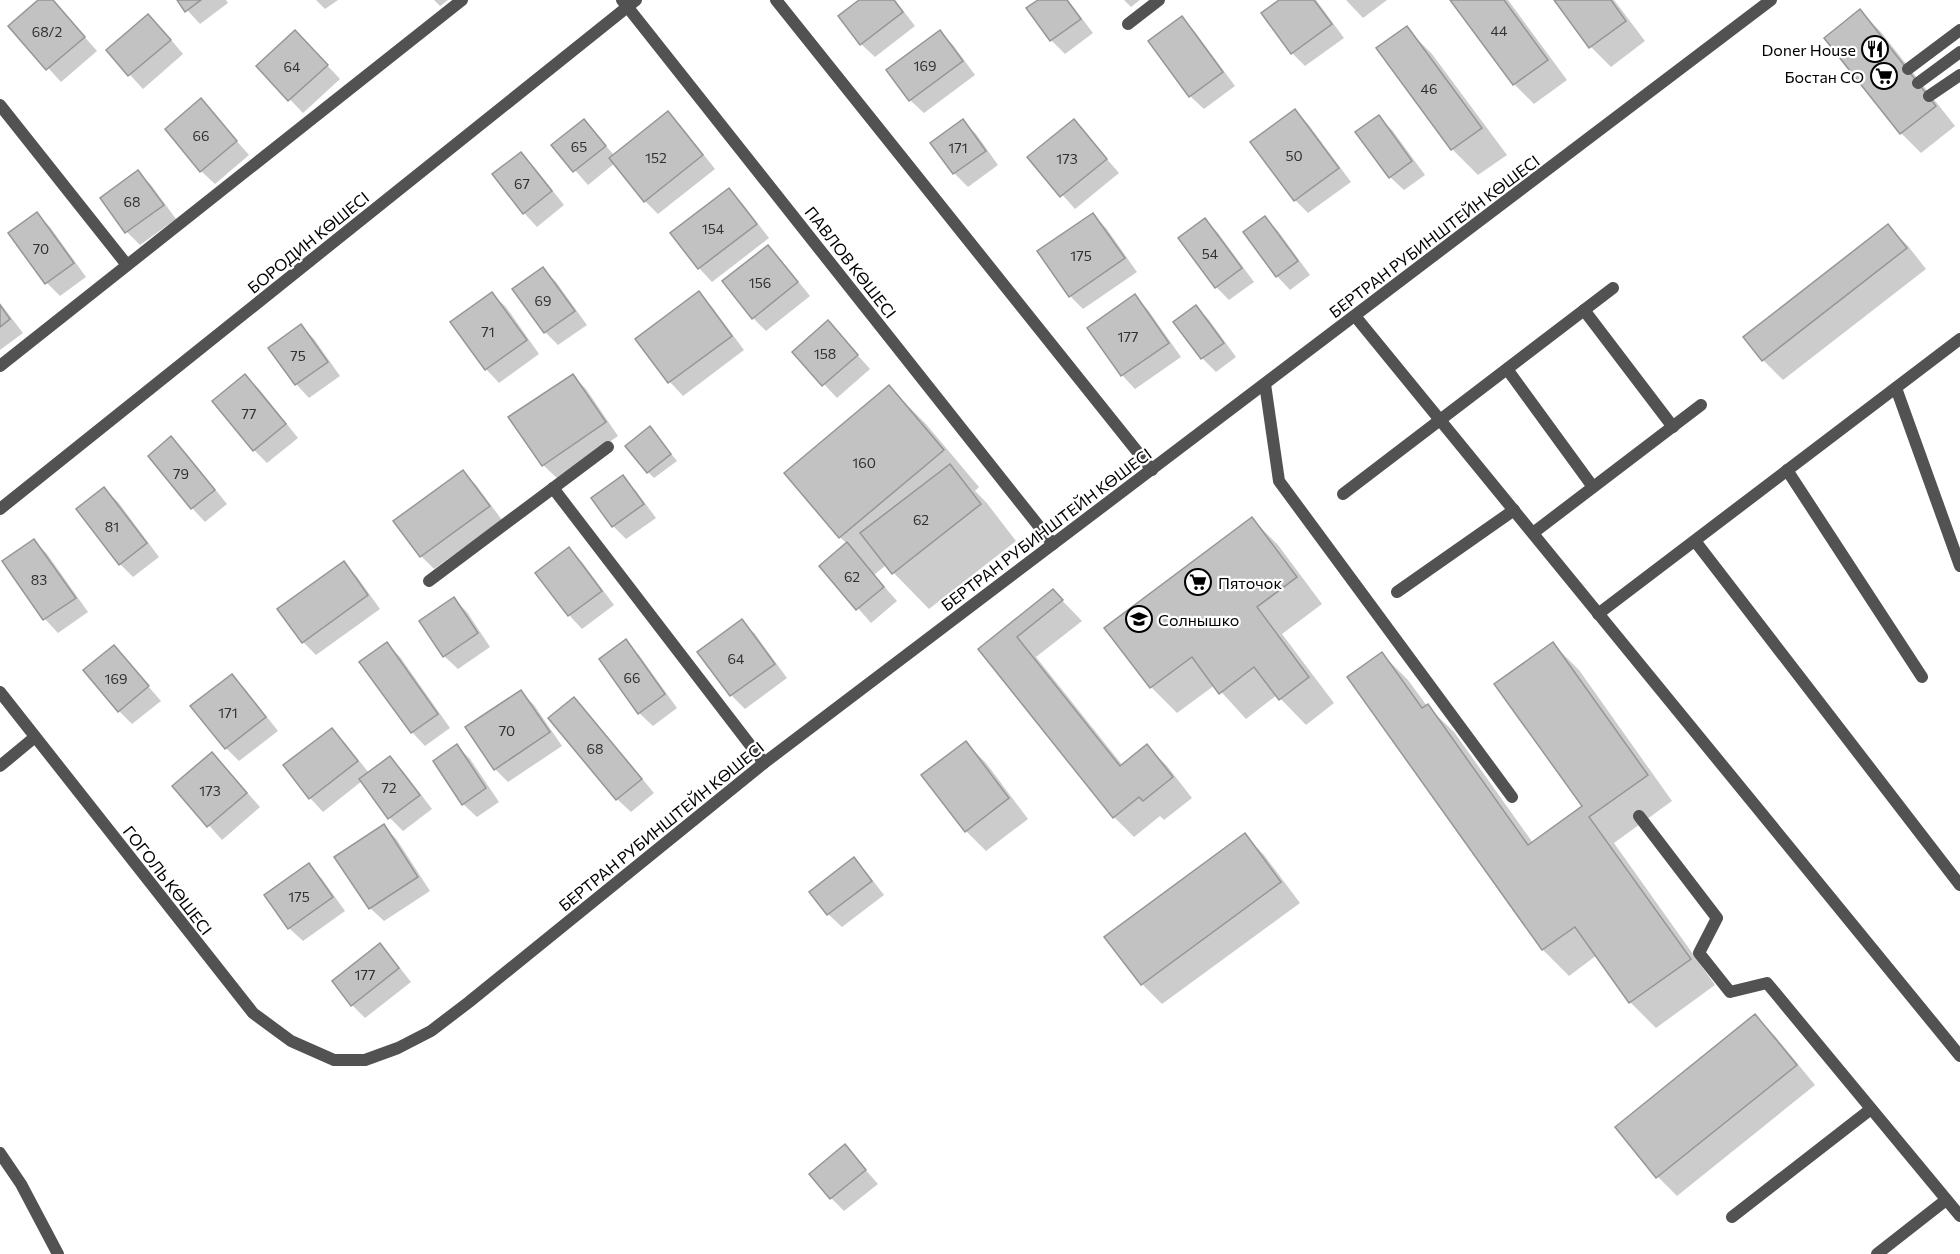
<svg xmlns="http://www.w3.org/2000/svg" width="1960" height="1254" viewBox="0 0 1960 1254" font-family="Commissioner,sans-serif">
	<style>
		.shadow { fill: #0003 }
		.building { fill: #c2c2c2; stroke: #969696; stroke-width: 1.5 }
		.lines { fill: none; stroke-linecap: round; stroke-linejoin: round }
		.service { stroke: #525252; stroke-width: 12 }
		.minor { stroke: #525252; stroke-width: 12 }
		.labels { text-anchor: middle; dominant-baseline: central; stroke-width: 4.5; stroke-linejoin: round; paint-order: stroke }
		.number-label { font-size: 14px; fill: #303030 }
		.poi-label { font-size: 16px; fill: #000; stroke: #fff; text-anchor: end }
		.street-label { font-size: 16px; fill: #000; stroke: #fff }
	</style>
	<rect width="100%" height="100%" fill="#fff"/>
	<!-- shadow -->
	<g class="shadow">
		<path d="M41 0H52L97 51 61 82 10 26Z"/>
		<path d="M178 0H226L228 3 200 24Z"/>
		<path d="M316 0H338L325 9Z"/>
		<path d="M434 0H448L440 6Z"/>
		<path d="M862 0H895L915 26 875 57 861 44Z"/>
		<path d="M1040 0H1068L1093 33 1065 54 1051 40 1028 9Z"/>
		<path d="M1124 0H1140L1131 7Z"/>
		<path d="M1282 0H1316L1344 38 1305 66 1292 53Z"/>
		<path d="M1346 0H1387L1363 18Z"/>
		<path d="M1452 0H1508L1567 80 1534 104 1514 84Z"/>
		<path d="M1556 0H1614L1645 41 1611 67 1591 47Z"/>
		<path d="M1860 11 1880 31 1955 126 1921 153 1901 133Z"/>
		<path d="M1182 18 1195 32 1235 86 1204 109 1190 96Z"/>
		<path d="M1406 28 1432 54 1507 155 1478 175 1452 149 1378 49Z"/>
		<path d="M162 29 183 54 143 89 108 51Z"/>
		<path d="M940 32 953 45 975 75 924 113 910 100Z"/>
		<path d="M308 45 340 79 303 113 258 66Z"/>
		<path d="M201 100 249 155 215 184 201 171Z"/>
		<path d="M1295 111 1308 124 1351 182 1308 213 1295 200Z"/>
		<path d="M668 113 681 126 715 169 658 214 645 201 615 163 588 185 553 145 584 121 614 155Z"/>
		<path d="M1378 117 1392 130 1425 175 1404 190 1390 177Z"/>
		<path d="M963 121 976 134 998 165 968 187 954 173 932 144Z"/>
		<path d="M1074 121 1119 173 1075 209 1029 157Z"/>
		<path d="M521 154 534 167 564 205 537 227 524 213 494 175Z"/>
		<path d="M138 172 151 185 176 219 140 245 127 232Z"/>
		<path d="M729 190 742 203 769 238 712 282 699 268Z"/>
		<path d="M37 214 50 227 86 277 60 296 47 283 10 233Z"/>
		<path d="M1093 215 1106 228 1137 272 1083 309 1070 296Z"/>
		<path d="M1265 218 1278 231 1310 275 1290 290 1277 276Z"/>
		<path d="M1205 220 1218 233 1254 282 1229 300 1216 287Z"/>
		<path d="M1888 226 1908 246 1926 269 1783 380 1763 360Z"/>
		<path d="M768 247 781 260 810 296 766 331 753 318Z"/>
		<path d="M543 269 556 282 587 325 558 345 545 332Z"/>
		<path d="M699 293 712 307 744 350 683 396 670 382 637 339Z"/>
		<path d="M492 294 506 307 539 354 499 383 486 369Z"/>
		<path d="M1135 296 1148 310 1181 357 1135 389 1122 375Z"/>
		<path d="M0 303 23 333 0 350Z"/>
		<path d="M1196 307 1209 320 1236 357 1216 372 1202 358 1175 322Z"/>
		<path d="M828 322 870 369 837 398 794 352Z"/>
		<path d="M301 326 314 339 340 376 309 398 296 384Z"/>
		<path d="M245 376 259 389 298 438 267 463 254 450Z"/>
		<path d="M573 376 586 389 618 436 557 478 543 465Z"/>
		<path d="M889 387 925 423 979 487 975 491 986 502 1016 541 929 609 886 565 874 575 897 601 871 623 821 566 847 544 840 537Z"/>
		<path d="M650 428 677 461 654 478 648 472Z"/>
		<path d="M171 439 185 452 227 504 205 522 192 508 150 456Z"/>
		<path d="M463 472 476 485 502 520 434 569 421 556Z"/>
		<path d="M623 477 636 491 656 518 626 539 613 526Z"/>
		<path d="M104 489 118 502 159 557 133 577 120 564Z"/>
		<path d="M1252 519 1278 545 1322 604 1282 634 1334 703 1306 725 1277 695 1246 719 1215 685 1177 713 1151 687 1107 629Z"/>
		<path d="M34 541 47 554 88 612 58 633 45 619 4 561Z"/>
		<path d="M569 549 582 562 614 605 582 629 569 615 537 573Z"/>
		<path d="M344 563 357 577 380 609 316 655 303 642Z"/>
		<path d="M1053 591 1082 621 1036 657 1123 766 1147 746 1167 766 1192 798 1164 820 1160 816 1134 837 1114 817 980 649Z"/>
		<path d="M454 599 467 612 490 647 458 669 444 656Z"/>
		<path d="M742 621 755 634 787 678 745 709 732 696 700 652Z"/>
		<path d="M625 641 639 655 677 708 653 726 639 713Z"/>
		<path d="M387 644 400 657 450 728 425 746 412 732 362 662Z"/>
		<path d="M1553 644 1579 670 1672 801 1614 843 1715 985 1656 1028 1630 1002 1597 955 1569 976 1543 950 1349 678 1382 654 1408 680 1427 706 1454 732 1533 843 1584 807Z"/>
		<path d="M114 647 161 701 132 724 119 711Z"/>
		<path d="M232 676 245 689 278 731 239 761 226 748Z"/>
		<path d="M521 692 534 705 562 746 508 782 495 769Z"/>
		<path d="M574 699 587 712 654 793 631 812 617 799 550 718Z"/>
		<path d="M332 730 345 743 369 773 390 758 403 771 432 809 403 831 390 818 362 781 323 812 310 798Z"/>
		<path d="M966 743 986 763 1028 819 986 851 966 831Z"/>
		<path d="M457 746 470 759 499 802 477 817 463 804Z"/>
		<path d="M225 767 260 807 222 840 174 786Z"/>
		<path d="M384 826 397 840 430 891 384 921 370 908Z"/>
		<path d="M1245 835 1264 855 1300 903 1162 1004 1142 984Z"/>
		<path d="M854 859 867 873 884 895 842 927 828 914 812 892Z"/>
		<path d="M309 865 322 879 345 911 303 941 289 928Z"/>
		<path d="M380 945 393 959 411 982 365 1018 352 1005Z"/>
		<path d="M1755 1016 1775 1036 1815 1085 1677 1196 1658 1177Z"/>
		<path d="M845 1146 878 1184 844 1211 831 1198Z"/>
	</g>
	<!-- building -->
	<g class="building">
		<path d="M38 0H53L85 37 46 70 8 26Z"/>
		<path d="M177 0H201L185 12Z"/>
		<path d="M859 0H894L903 12 860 45 838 16Z"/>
		<path d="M1038 0H1067L1081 19 1050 41 1026 8Z"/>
		<path d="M1279 0H1314L1332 24 1291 54 1261 13Z"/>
		<path d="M1450 0H1504L1548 60 1513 85Z"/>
		<path d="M1554 0H1611L1626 21 1589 48Z"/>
		<path d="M1860 9 1936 106 1900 134 1824 38Z"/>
		<path d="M148 14 171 40 128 76 106 50Z"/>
		<path d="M1182 16 1223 72 1189 97 1148 41Z"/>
		<path d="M1407 26 1482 128 1451 150 1376 48Z"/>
		<path d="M295 30 328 65 288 101 256 66Z"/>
		<path d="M940 30 963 61 909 101 886 70Z"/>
		<path d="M201 98 237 141 200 172 165 129Z"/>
		<path d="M1295 109 1339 168 1294 201 1250 142Z"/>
		<path d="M668 111 703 155 644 202 609 158Z"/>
		<path d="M1379 115 1412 161 1389 178 1355 132Z"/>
		<path d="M584 119 606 146 573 172 551 145Z"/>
		<path d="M963 119 986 151 953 174 930 143Z"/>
		<path d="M1074 119 1107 159 1060 197 1027 157Z"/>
		<path d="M521 152 552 191 523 214 492 174Z"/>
		<path d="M138 170 164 205 125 233 100 198Z"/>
		<path d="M729 188 757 224 698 269 670 233Z"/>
		<path d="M37 212 74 263 45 284 8 233Z"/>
		<path d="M1093 213 1125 258 1069 297 1037 251Z"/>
		<path d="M1265 216 1298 261 1276 277 1243 232Z"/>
		<path d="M1205 218 1242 268 1215 288 1178 238Z"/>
		<path d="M1888 224 1907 248 1762 361 1743 337Z"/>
		<path d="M768 245 798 282 752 319 722 281Z"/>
		<path d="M543 267 575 311 544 333 512 289Z"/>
		<path d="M699 291 732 336 668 383 635 339Z"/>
		<path d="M492 292 527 340 485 370 450 322Z"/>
		<path d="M1135 294 1169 343 1121 376 1087 328Z"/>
		<path d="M0 305 10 319 0 327Z"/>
		<path d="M1196 305 1224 343 1201 359 1173 322Z"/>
		<path d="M828 320 858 355 822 386 792 352Z"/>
		<path d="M301 324 328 362 295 385 268 348Z"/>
		<path d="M245 374 286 424 253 451 212 401Z"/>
		<path d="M573 374 606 422 542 466 508 417Z"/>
		<path d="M889 385 944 450 839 538 784 473Z"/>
		<path d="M650 426 671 454 647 473 625 446Z"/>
		<path d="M171 436 215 490 191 509 148 456Z"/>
		<path d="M950 464 981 504 892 574 860 533Z"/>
		<path d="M463 470 490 506 420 557 393 521Z"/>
		<path d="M623 475 644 504 612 527 591 498Z"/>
		<path d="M104 487 147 543 119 565 76 509Z"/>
		<path d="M1252 517 1297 577 1257 607 1309 677 1279 700 1254 667 1219 694 1192 657 1150 688 1104 628Z"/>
		<path d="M34 539 76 598 43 620 2 561Z"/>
		<path d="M847 542 884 587 856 610 819 566Z"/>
		<path d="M569 547 602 591 568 616 535 573Z"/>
		<path d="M344 561 368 595 302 643 277 609Z"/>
		<path d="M1053 589 1063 600 1017 637 1120 766 1147 744 1173 777 1143 801 1139 797 1113 818 978 649Z"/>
		<path d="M454 597 478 633 443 657 419 621Z"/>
		<path d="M742 619 775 664 730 696 697 652Z"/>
		<path d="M626 639 665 694 638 714 599 659Z"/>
		<path d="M387 642 438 714 411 733 359 662Z"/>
		<path d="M1553 642 1648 775 1589 817 1691 959 1629 1003 1575 927 1542 950 1347 677 1382 652 1422 708 1428 704 1528 845 1582 806 1494 684Z"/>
		<path d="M114 645 149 686 118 712 83 670Z"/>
		<path d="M232 674 266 717 225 749 190 706Z"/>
		<path d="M521 690 550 732 494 770 465 727Z"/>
		<path d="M574 697 642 779 616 800 548 718Z"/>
		<path d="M332 728 358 761 309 799 283 765Z"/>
		<path d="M966 741 1009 798 965 832 921 775Z"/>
		<path d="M457 744 486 788 462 805 433 761Z"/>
		<path d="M212 752 247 793 207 827 172 786Z"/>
		<path d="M390 756 420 795 388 819 359 779Z"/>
		<path d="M384 824 418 877 369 909 334 857Z"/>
		<path d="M1245 833 1281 882 1141 985 1104 937Z"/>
		<path d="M854 857 872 881 827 915 809 892Z"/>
		<path d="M309 863 333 897 288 929 264 895Z"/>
		<path d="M380 943 399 968 351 1006 332 981Z"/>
		<path d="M1755 1014 1797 1065 1656 1178 1615 1127Z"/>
		<path d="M845 1144 866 1170 830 1199 809 1174Z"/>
	</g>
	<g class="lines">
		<!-- service -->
		<g class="service">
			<path d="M1908 69 1960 30"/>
			<path d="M1918 83 1960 52"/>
			<path d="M1929 96 1960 75"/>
			<path d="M0 105 127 265"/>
			<path d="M1584 310 1673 427"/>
			<path d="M1355 316 1960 1056"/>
			<path d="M1507 369 1593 487"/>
			<path d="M1265 384 1279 481 1512 797"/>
			<path d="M1896 388 1960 566"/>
			<path d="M1787 470 1922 677"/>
			<path d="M553 488 764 763"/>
			<path d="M1343 494 1613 288"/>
			<path d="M1533 533 1701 405"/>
			<path d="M1695 541 1960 885"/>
			<path d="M429 581 608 447"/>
			<path d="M1397 592 1514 510"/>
			<path d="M1598 614 1960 339"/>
			<path d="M0 766 35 737"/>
			<path d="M1639 816 1717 918 1699 953 1730 992 1767 983 1960 1216"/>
			<path d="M0 1153 21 1184 58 1254"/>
			<path d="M1732 1217 1871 1109"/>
			<path d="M1877 1254 1946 1200"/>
		</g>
		<!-- minor -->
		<g class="minor">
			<path d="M622 0 1053 544"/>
			<path d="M776 0 1152 470"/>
			<path d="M1128 24 1159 0"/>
			<path d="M0 366 462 0"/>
			<path d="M0 509 636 0"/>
			<path d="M0 692 253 1013 291 1041 334 1060H365L398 1048 431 1031 469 1002 764 763 1771 0"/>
		</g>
	</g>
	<!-- icons -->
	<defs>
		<symbol id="restaurant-ring" viewBox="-11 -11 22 22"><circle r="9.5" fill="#fff" stroke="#000" stroke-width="1.5"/><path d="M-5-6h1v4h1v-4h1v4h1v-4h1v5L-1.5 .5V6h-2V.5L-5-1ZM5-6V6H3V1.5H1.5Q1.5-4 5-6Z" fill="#000"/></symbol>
		<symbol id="supermarket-ring" viewBox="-11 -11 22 22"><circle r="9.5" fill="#fff" stroke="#000" stroke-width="1.5"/><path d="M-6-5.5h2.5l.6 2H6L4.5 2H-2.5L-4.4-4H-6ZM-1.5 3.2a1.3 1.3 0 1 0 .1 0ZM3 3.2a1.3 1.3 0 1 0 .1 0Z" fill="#000"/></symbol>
		<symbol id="school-ring" viewBox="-11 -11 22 22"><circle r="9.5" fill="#fff" stroke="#000" stroke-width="1.5"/><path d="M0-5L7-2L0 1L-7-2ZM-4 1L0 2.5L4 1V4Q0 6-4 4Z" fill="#000"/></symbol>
	</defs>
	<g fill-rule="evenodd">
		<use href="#restaurant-ring" x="1860" y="34" width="30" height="30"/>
		<use href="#supermarket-ring" x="1869" y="61" width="30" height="30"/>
		<use href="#supermarket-ring" x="1183" y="567" width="30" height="30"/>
		<use href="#school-ring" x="1124" y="604" width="30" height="30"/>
	</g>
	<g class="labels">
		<!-- number labels -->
		<g class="number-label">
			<text x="1499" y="30">44</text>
			<text x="47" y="31">68/2</text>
			<text x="925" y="65">169</text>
			<text x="292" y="66">64</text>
			<text x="1429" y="88">46</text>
			<text x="201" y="135">66</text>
			<text x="579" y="146">65</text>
			<text x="958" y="147">171</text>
			<text x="1294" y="155">50</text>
			<text x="656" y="157">152</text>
			<text x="1067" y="158">173</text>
			<text x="522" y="183">67</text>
			<text x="132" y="201">68</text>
			<text x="713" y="228">154</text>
			<text x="41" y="248">70</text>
			<text x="1210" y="253">54</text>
			<text x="1081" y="255">175</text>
			<text x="760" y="282">156</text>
			<text x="543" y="300">69</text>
			<text x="488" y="331">71</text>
			<text x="1128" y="336">177</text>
			<text x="825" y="353">158</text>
			<text x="298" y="355">75</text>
			<text x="249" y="413">77</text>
			<text x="864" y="462">160</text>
			<text x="181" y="473">79</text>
			<text x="921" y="519">62</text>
			<text x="112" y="526">81</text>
			<text x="852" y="576">62</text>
			<text x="39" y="579">83</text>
			<text x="736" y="658">64</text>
			<text x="632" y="677">66</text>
			<text x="116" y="678">169</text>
			<text x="228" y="712">171</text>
			<text x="507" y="730">70</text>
			<text x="595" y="748">68</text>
			<text x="389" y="787">72</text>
			<text x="210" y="790">173</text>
			<text x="299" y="896">175</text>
			<text x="365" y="974">177</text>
		</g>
		<!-- poi labels -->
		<g class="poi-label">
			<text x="1856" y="49">Doner House</text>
			<text x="1864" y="76">Бостан СО</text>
			<text x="1218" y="582" text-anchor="start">Пяточок</text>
			<text x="1158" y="619" text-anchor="start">Солнышко</text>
		</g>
		<!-- street labels -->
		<g class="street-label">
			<text transform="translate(1434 236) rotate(-37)">БЕРТРАН РУБИНШТЕЙН КӨШЕСІ</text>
			<text transform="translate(308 242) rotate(-39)">БОРОДИН КӨШЕСІ</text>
			<text transform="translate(851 262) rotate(52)">ПАВЛОВ КӨШЕСІ</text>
			<text transform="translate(1046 529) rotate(-37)">БЕРТРАН РУБИНШТЕЙН КӨШЕСІ</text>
			<text transform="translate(661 826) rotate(-39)">БЕРТРАН РУБИНШТЕЙН КӨШЕСІ</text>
			<text transform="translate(168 880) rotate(52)">ГОГОЛЬ КӨШЕСІ</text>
		</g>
	</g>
</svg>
